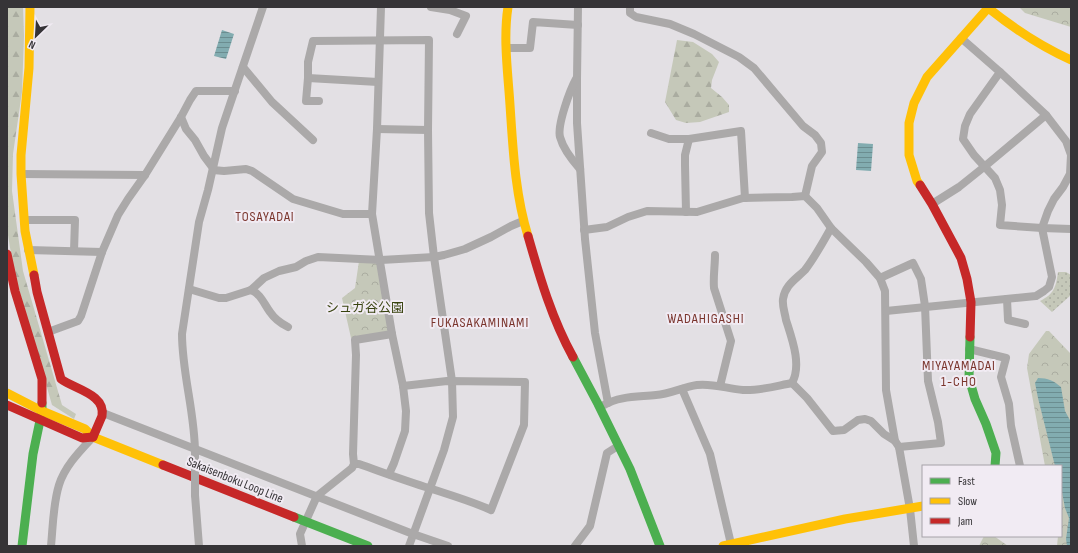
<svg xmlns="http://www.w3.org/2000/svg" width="1078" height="553" viewBox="0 0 1078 553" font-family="'Sofia Sans Condensed','Noto Sans JP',sans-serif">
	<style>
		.grass { fill: url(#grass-dots) }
		.forest { fill: url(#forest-firs) }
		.park { fill: url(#park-crowns) }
		.water { fill: url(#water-rules) }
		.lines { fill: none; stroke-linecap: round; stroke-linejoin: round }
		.street { stroke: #aba9a9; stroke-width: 8 }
		.fast { stroke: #4caf50; stroke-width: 9 }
		.slow { stroke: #ffc107; stroke-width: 9 }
		.jam { stroke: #c62828; stroke-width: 9 }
		.street-bridge { stroke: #aba9a9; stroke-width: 8 }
		.labels { text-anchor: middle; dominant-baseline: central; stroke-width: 4; stroke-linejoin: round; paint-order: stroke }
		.park-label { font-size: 13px; fill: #38430f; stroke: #f1ebf3 }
		.street-label { font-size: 13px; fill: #363437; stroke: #f1ebf3 }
		.neighbourhood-label { font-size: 14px; letter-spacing: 1px; fill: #7a342c; stroke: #f1ebf3 }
	</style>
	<defs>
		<pattern id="grass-dots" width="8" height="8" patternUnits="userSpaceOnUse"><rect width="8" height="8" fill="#c5c8b9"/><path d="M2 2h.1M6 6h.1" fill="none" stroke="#aaaca0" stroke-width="1.8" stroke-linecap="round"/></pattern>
		<pattern id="forest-firs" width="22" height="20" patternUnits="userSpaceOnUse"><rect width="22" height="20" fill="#c5c8b9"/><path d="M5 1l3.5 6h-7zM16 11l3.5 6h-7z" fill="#aaaca0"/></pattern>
		<pattern id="park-crowns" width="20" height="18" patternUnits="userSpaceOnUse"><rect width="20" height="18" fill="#c5c8b9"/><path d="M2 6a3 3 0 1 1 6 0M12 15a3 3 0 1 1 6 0" fill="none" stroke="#aaaca0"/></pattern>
		<pattern id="water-rules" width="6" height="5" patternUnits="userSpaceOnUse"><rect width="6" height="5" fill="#82acb0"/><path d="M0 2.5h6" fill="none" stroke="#6b8d90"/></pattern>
	</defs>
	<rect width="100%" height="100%" fill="#e3e0e4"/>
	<!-- grass -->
	<path class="grass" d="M1058 272H1066L1071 275V295L1052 312 1040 301C1054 294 1056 287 1058 272Z"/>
	<!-- forest -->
	<g class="forest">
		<path d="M7 7H23L24 36 22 92 13 154 12 191 23 271 62 405 76 414 74 419 52 405 14 272 7 229Z"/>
		<path d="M677 40 693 42 712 54 719 62 712 80 711 88 722 97 729 105V112L700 122 686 123 676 120 665 102Z"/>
	</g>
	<!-- park -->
	<g class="park">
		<path d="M1019 7H1071V27L1025 13Z"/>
		<path d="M359 261 374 262 378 265 389 332 351 338 342 298 355 288Z"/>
		<path d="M1046 331H1049L1070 353 1071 362V546H1057L1058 536H1061V466H1045L1027 368 1029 354Z"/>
		<path d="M984 536H994L1008 546H979Z"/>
	</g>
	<!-- water -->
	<g class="water">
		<path d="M222 30 234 34 226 59 214 56Z"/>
		<path d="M858 143 873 144 871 171 856 170Z"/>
		<path d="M1038 378C1048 378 1054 381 1061 387L1065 411 1071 422V546H1067L1066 539 1069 518 1065 508 1061 487V466H1055L1038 398 1035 383Z"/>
	</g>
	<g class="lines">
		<!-- street -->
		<g class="street">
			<path d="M381 7 377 129 372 214 392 334 403 386 406 411 405 431 394 463 389 474"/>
			<path d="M431 7 450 10 466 16 457 34"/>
			<path d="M578 7 577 79V123L585 239 595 333 608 403"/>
			<path d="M630 7V13L636 17 670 24 694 34 739 57 754 68 803 126 815 135 821 143 822 152 812 166 805 196"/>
			<path d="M506 48H530L533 22 578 25"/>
			<path d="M243 67 272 102 313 140"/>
			<path d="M1000 72 970 114 965 126 963 139 974 155 995 178 1000 190 1002 205 1000 225 1042 228 1071 229"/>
			<path d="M308 78 306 101H319"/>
			<path d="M576 79C570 90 557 125 560 137 563 148 572 160 580 169"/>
			<path d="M378 82 308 78V62L313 41 429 40 428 130 429 213 434 257 452 381 453 417 444 450 409 546"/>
			<path d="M181 117 186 129 195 140 204 156 213 168"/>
			<path d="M377 129 428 130"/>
			<path d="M651 133 669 139H689L741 131 745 198"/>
			<path d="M213 170 224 171 246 169 252 171 293 199 343 214H372"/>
			<path d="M21 174 145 175"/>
			<path d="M932 204 959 187 984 167 1046 115"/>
			<path d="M686 212 685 165V155L689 139"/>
			<path d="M24 220H75L74 251"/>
			<path d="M584 230 607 227 628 217 647 211 697 212 743 198 792 197 805 196 817 208 831 228 866 262 880 278 885 291 886 390 895 441 899 447 910 509 914 546"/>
			<path d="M28 250 102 252"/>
			<path d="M715 255C715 266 713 277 714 288L731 341 720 386"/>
			<path d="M880 278 913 263 921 279 925 306 928 381 938 422 941 443 899 447"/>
			<path d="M189 289 219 298H226L251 290 264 278 279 271 296 267 306 261 318 257 381 260 434 257 444 255 465 249 491 237 511 226 523 221"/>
			<path d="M251 290C261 294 264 304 270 312 274 318 282 324 288 327"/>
			<path d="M1007 299 1008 320 1025 324"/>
			<path d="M886 311 1036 296 1044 291 1049 287 1052 277 1042 228 1048 211 1054 199 1063 187 1070 174 1071 155 1066 141 1046 115 1000 72 961 38"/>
			<path d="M48 332 78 321 81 316 102 252 118 215 128 199 145 175 181 117 190 100 196 91H235"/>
			<path d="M969 349 1006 358 1001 377 1009 404 1011 426 1020 466"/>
			<path d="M792 383 807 398 833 431 844 430 858 420 865 419 871 421 884 434 895 441"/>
			<path d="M682 389 710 454 731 544"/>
			<path d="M604 405C619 396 639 397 656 395 670 394 683 387 697 385 713 383 728 389 743 390 759 391 776 386 792 383 802 365 792 339 786 320 785 313 782 306 783 299 785 285 796 279 805 270 815 257 823 242 831 228"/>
			<path d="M103 413 413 534 448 546"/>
			<path d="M195 457C196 416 182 375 182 334L199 222 208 190 222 128 263 7"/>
			<path d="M354 464H359C382 472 406 481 429 488 450 495 471 501 491 510L524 425 525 382 447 381 403 386"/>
			<path d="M195 495 199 546"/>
			<path d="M51 546C53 526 53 504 59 485 65 466 80 451 93 437"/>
			<path d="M302 546 300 534 317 496 352 468 354 464 353 454 356 355 355 340 392 334"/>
			<path d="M575 546 590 526 607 453 618 446"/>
		</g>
		<!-- fast -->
		<g class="fast">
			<path d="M970 337 969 378 975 399 986 424 996 453 995 466"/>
			<path d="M573 357 598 404 630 469 660 546"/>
			<path d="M294 517 368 546"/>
			<path d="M22 546 33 454 42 411V403"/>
		</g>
		<!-- slow -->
		<g class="slow">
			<path d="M30 7 29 68 21 155V174L25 231 34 275"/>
			<path d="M508 7C503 39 508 73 510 105 513 149 515 194 528 236"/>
			<path d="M987 7C1013 28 1040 46 1071 60"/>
			<path d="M920 185 917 181 909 155V123L914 103 927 77 988 8"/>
			<path d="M7 393 42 411 85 429 93 437 163 465"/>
			<path d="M723 546 845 519 923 506"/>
		</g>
		<!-- jam -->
		<g class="jam">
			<path d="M920 185 932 204 961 258 967 279 971 302 970 337"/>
			<path d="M528 236C540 278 552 319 573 357"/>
			<path d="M7 254 15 291 42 379V403"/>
			<path d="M34 275 37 292 61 379C74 389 106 394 102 416L93 437"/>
			<path d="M7 405 82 438 93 437"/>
			<path d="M163 465 294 517"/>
		</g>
		<!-- street-bridge -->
		<path class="street-bridge" d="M195 457V495"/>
	</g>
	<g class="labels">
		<!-- park labels -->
		<g class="park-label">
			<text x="365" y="308">シュガ谷公園</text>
		</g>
		<!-- street labels -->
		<g class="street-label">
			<text transform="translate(235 480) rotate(22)">Sakaisenboku Loop Line</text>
		</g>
		<!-- neighbourhood labels -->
		<g class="neighbourhood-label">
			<text x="265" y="216">TOSAYADAI</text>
			<text x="706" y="318">WADAHIGASHI</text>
			<text x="480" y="322">FUKASAKAMINAMI</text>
			<text x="959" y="365">MIYAYAMADAI<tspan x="959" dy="16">1-CHO</tspan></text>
		</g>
	</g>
	<!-- border -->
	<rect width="1078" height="553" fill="none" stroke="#363437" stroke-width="16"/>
	<!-- legend -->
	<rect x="922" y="465" width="140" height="72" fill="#f1ebf3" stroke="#a6a2a8"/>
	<rect x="930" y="478" width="20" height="6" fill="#4caf50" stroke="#a6a2a8"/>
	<text x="958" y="485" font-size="12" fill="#363437">Fast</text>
	<rect x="930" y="498" width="20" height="6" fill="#ffc107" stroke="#a6a2a8"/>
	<text x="958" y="505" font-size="12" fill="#363437">Slow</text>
	<rect x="930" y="518" width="20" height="6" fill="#c62828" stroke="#a6a2a8"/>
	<text x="958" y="525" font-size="12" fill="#363437">Jam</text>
	<!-- north arrow -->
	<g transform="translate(36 36) rotate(205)" stroke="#f1ebf3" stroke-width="3" paint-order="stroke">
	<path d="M0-3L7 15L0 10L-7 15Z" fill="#363437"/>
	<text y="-6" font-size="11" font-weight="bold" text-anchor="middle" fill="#363437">N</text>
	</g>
</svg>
